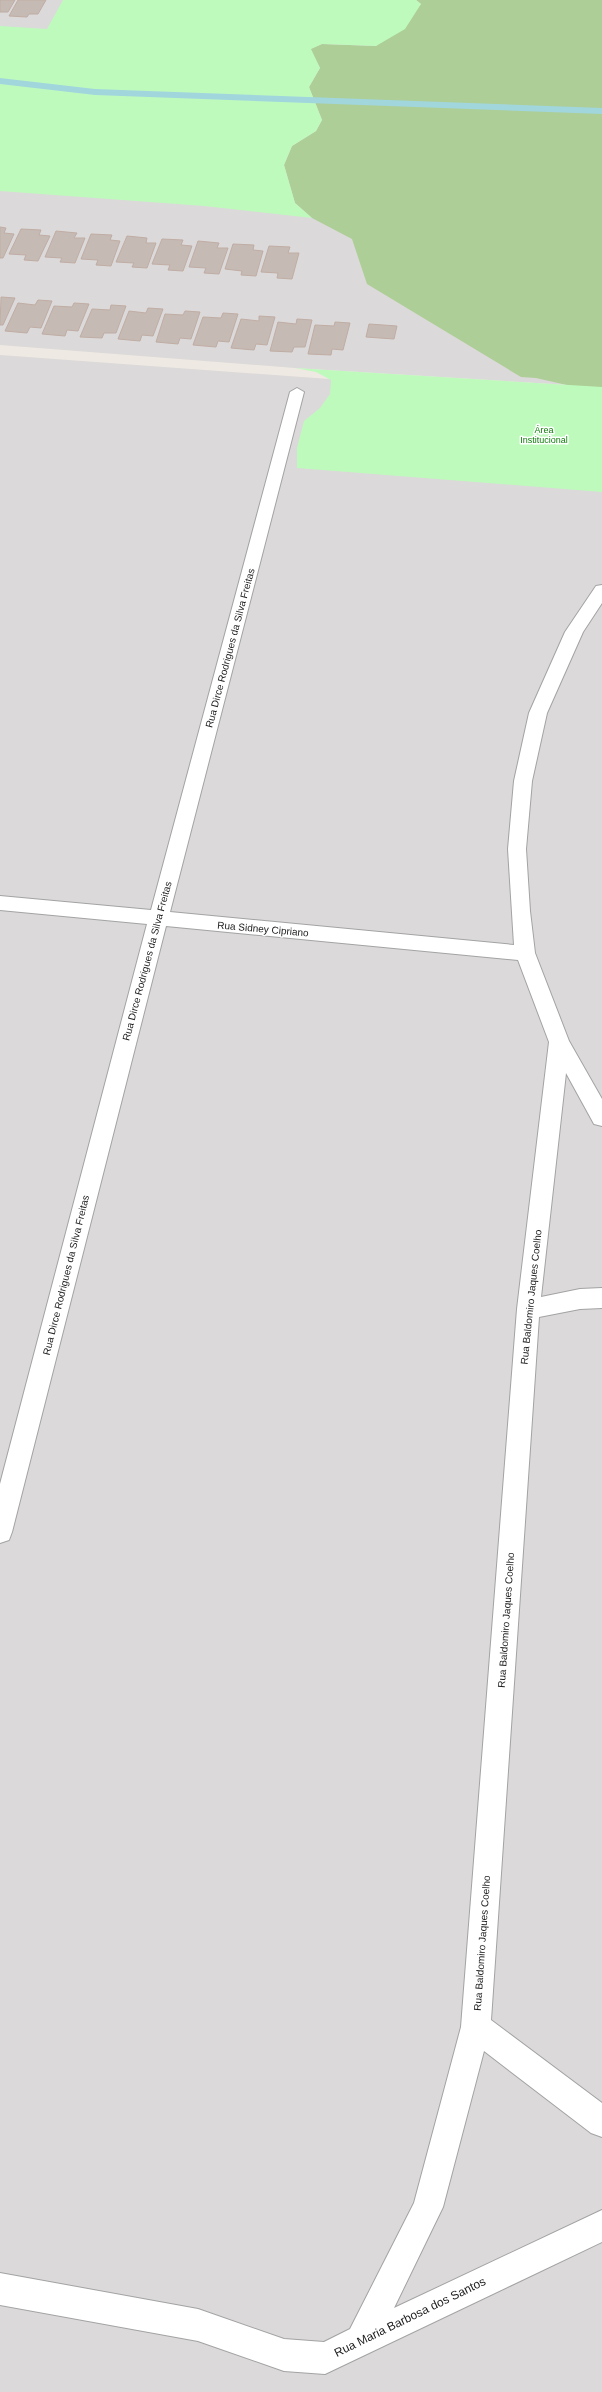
<svg xmlns="http://www.w3.org/2000/svg" width="602" height="2392" viewBox="0 0 602 2392" font-family="Helvetica,sans-serif">
	<style>
		.residential { fill: #dbd9d9 }
		.forest { fill: #adce96 }
		.park { fill: #bffabd }
		.lines { fill: none; stroke-linecap: round; stroke-linejoin: round }
		.stream { fill: #a1d6dd; fill-rule: evenodd }
		.building { fill: #c6bab5; stroke: #c0ada4 }
		.minor-casing { stroke: #a3a3a3; stroke-width: 2 }
		.minor { fill: #fff; fill-rule: evenodd }
		.labels { text-anchor: middle; dominant-baseline: central; stroke-width: 3; stroke-linejoin: round; paint-order: stroke }
		.far-park-label { font-size: 9px; fill: #0c7c09; stroke: #fff }
		.street-label { font-size: 10px; fill: #1c1c1c; stroke: #fff }
		.near-street-label { font-size: 12px; fill: #1c1c1c; stroke: #fff }
	</style>
	<rect width="100%" height="100%" fill="#eee9e2"/>
	<!-- residential -->
	<g class="residential">
		<path d="M0 0H602V387L295 368 0 345Z"/>
		<path d="M0 355 602 399V2392H0Z"/>
	</g>
	<!-- forest -->
	<path class="forest" d="M416 0H602V393L536 378 521 377 367 284 352 239 312 218 295 203 284 165 292 146 316 131 322 120 309 87 320 68 310 49 322 44 376 46 421 4Z"/>
	<!-- park -->
	<g class="park">
		<path d="M63 0H416L421 4 405 29 376 46 322 44 311 49 320 68 309 87 322 120 316 131 292 146 284 165 295 203 312 218 204 206 0 191V26L47 29Z"/>
		<path d="M295 368 602 387V492L297 468V448L304 421 320 408 330 394 331 380 316 372Z"/>
	</g>
	<g class="lines">
		<!-- stream -->
		<path class="stream" d="M0 78 95 89 602 108V114L95 95 0 84Z"/>
	</g>
	<!-- building -->
	<g class="building">
		<path d="M0 0H15L8 12H0Z"/>
		<path d="M18 0H46L38 14H29L27 17 9 16Z"/>
		<path d="M0 227 6 228 4 233 14 234 3 258H0Z"/>
		<path d="M21 229 41 230 39 235 50 236 38 261 24 260 26 255 9 254Z"/>
		<path d="M56 231 77 233 74 238H85L75 263 60 262 62 258 45 257Z"/>
		<path d="M91 234 112 235 110 240 120 241 111 266 96 265 98 260 81 259Z"/>
		<path d="M127 236 147 238 146 243H156L147 268 132 267 134 263 116 262Z"/>
		<path d="M162 239 183 240 181 245 192 246 183 271 168 270 170 265 152 264Z"/>
		<path d="M198 241 219 243 217 248H228L219 274 204 273 206 268 189 267Z"/>
		<path d="M233 244 254 245 253 250 263 251 256 276 241 275 242 271 225 269Z"/>
		<path d="M269 246 290 247 288 253H299L292 279 277 278 278 273 261 272Z"/>
		<path d="M1 297 15 298 3 325H0Z"/>
		<path d="M38 300 52 301 41 328 30 327 27 333 5 331 18 303 35 305Z"/>
		<path d="M74 303 89 304 78 331 67 330 65 336 42 334 54 306 72 307Z"/>
		<path d="M111 305 126 306 116 333H104L102 338 80 337 92 309 110 310Z"/>
		<path d="M148 308 163 309 153 336 142 335 140 341 118 339 129 311 146 313Z"/>
		<path d="M185 311 200 312 191 339 180 338 178 344 156 342 165 314 183 315Z"/>
		<path d="M223 313 238 314 229 342 218 341 216 347 193 345 203 317 221 318Z"/>
		<path d="M259 316 275 317 267 345 256 344 254 350 231 348 241 319 259 321Z"/>
		<path d="M297 319 312 320 305 347H294L292 352 270 351 278 322 296 324Z"/>
		<path d="M335 322 350 323 343 350 332 349 331 355 308 354 315 325 334 326Z"/>
		<path d="M369 324 397 326 394 339 366 337Z"/>
	</g>
	<g class="lines">
		<defs>
			<path id="minor" d="M297 388 304 392 170 912 514 945 508 849 514 781 529 713 565 632 596 586 602 585V603L583 632 547 713 532 781 526 849 530 911 535 953 569 1041 602 1099V1126L594 1124 566 1073 541 1297 580 1289 602 1288V1308L580 1309 539 1317 491 2020 602 2103V2137L591 2133 484 2051 443 2207 394 2308 602 2210V2242L325 2374 284 2371 198 2341 0 2305V2273L198 2309 284 2339 324 2342 350 2329 414 2203 461 2027 517 1309 549 1042 518 960 166 926 12 1532 9 1540 0 1543V1484L147 924 0 910V896L151 910 290 392Z"/>
		</defs>
		<!-- minor casing -->
		<use href="#minor" class="minor-casing"/>
		<!-- minor -->
		<use href="#minor" class="minor"/>
	</g>
	<g class="labels">
		<!-- far-park labels -->
		<g class="far-park-label">
			<text x="544" y="430">Área<tspan x="544" dy="10">Institucional</tspan></text>
		</g>
		<!-- street labels -->
		<g class="street-label">
			<text transform="translate(230 648) rotate(-75)">Rua Dirce Rodrigues da Silva Freitas</text>
			<text transform="translate(263 929) rotate(5)">Rua Sidney Cipriano</text>
			<text transform="translate(147 961) rotate(-75)">Rua Dirce Rodrigues da Silva Freitas</text>
			<text transform="translate(66 1275) rotate(-76)">Rua Dirce Rodrigues da Silva Freitas</text>
			<text transform="translate(531 1297) rotate(-84)">Rua Baldomiro Jaques Coelho</text>
			<text transform="translate(506 1620) rotate(-86)">Rua Baldomiro Jaques Coelho</text>
			<text transform="translate(482 1943) rotate(-86)">Rua Baldomiro Jaques Coelho</text>
		</g>
		<!-- near-street labels -->
		<g class="near-street-label">
			<text transform="translate(410 2317) rotate(-26)">Rua Maria Barbosa dos Santos</text>
		</g>
	</g>
</svg>
